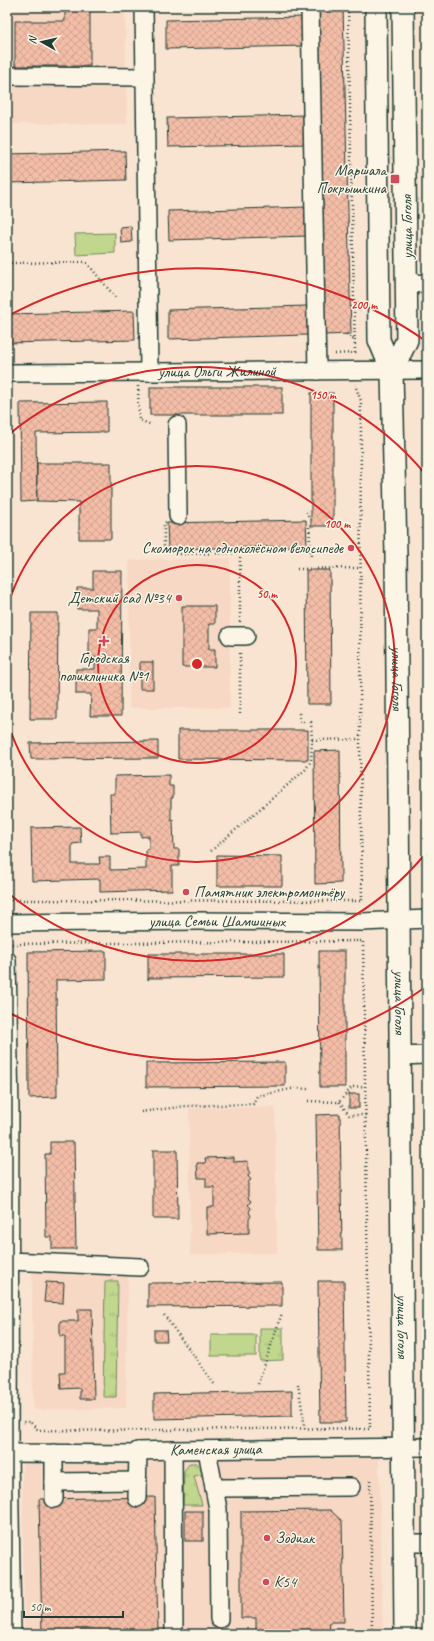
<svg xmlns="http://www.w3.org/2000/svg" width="434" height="1641" viewBox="0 0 434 1641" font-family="Caveat,sans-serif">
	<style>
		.built { fill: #f7d8c5 }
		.grass { fill: url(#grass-tufts); stroke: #708a60 }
		.garden { fill: #c1d78d; stroke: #708a60 }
		.building { fill: url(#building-cross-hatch); stroke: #1f3d34 }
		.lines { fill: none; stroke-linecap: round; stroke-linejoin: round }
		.minor-casing { stroke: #1f3d34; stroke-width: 20 }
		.major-casing { stroke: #1f3d34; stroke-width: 24 }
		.path { stroke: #1f3d34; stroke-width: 2.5; stroke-dasharray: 1 3; stroke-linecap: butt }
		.minor { stroke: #fcf5e5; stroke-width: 17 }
		.major { stroke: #fcf5e5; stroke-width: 21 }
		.ring { fill: none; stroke: #d62828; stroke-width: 2 }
		.poi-dot { fill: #d1495b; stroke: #fcf5e5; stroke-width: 1.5 }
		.labels { text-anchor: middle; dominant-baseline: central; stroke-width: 3; stroke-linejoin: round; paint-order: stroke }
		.poi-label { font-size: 16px; fill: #1f3d34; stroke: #fcf5e5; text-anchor: end }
		.street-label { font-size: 16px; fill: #1f3d34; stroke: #fcf5e5 }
		.centre { fill: #d62828; stroke: #fcf5e5; stroke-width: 2 }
		.ring-label { font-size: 12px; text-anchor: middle; font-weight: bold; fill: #d62828; stroke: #fcf5e5; stroke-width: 3; stroke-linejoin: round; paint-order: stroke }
	</style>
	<defs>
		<pattern id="grass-tufts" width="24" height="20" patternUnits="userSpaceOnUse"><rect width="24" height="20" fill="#c1d78d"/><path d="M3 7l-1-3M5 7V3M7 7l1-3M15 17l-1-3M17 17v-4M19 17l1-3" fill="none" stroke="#a5b97a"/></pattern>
		<pattern id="building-cross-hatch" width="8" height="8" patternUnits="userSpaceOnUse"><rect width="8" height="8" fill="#f3bda7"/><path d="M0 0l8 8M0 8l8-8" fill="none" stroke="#d0a390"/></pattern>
	</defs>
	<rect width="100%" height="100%" fill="#f9e4d2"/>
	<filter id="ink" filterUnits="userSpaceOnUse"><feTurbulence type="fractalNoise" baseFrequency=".025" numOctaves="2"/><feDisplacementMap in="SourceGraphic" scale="8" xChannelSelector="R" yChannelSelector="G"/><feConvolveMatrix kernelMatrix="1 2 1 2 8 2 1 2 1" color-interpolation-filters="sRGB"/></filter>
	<g filter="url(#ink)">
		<!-- built -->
		<g class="built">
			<path d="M7 7H125L127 124H7Z"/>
			<path d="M230 558V708H129V560Z"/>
			<path d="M275 1107 277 1253 190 1255 189 1108Z"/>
			<path d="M32 1269 128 1271 126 1408 33 1410Z"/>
			<path d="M379 1457 383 1634H24L22 1460Z"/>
		</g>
		<!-- grass -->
		<g class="grass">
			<path d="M105 1281H118L116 1397H103Z"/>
			<path d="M260 1328H283V1360L260 1361Z"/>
			<path d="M190 1463H197L203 1475 194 1476 202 1505H183L184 1471Z"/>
		</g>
		<!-- garden -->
		<g class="garden">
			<path d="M115 233V253L76 255 75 234Z"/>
			<rect x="211" y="1335" width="45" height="21"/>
		</g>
		<!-- building -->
		<g class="building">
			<path d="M65 7H90V66H15V21H65Z"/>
			<path d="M318 7H343L351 334 324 335Z"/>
			<path d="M305 17 306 46 166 49V20Z"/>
			<path d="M307 115 308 144 168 147 167 118Z"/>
			<path d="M125 151 126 180 7 183V154Z"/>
			<path d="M308 207V236L169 240 168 211Z"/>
			<path d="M131 226 132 242 121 243 120 227Z"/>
			<path d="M307 306 308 335 168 339V310Z"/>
			<path d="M134 311 135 340 7 343V314Z"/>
			<rect x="150" y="387" width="132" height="28"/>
			<rect x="311" y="393" width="22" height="133"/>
			<path d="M107 402V432L36 433 37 501 21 502 20 403Z"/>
			<path d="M37 463H111V539H79V502L37 501Z"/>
			<path d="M306 520 307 546 168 549 167 523Z"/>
			<path d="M306 570H330L331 704H307Z"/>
			<path d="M93 571H122L121 716H90L91 694H76V669H95V657H89V628H97V609H77V588H93Z"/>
			<path d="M182 606H215V624H209V649H215V667H182Z"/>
			<path d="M31 613H58L57 719H30Z"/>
			<rect x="140" y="662" width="13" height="27"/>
			<path d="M178 730H308V760L178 759Z"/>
			<path d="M158 741V758L31 759 30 743Z"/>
			<path d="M340 750 341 883 315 884 314 751Z"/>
			<path d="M169 775V786H173V798H171V820H173L174 849H179V866H172V890L100 892V879L32 881 31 828 80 827 81 843 72 844V864H100L99 857H110V870L146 869V850L149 849V836L141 837V832L111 833 110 794H115V776Z"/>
			<path d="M217 855 282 856V886H217Z"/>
			<path d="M106 951V979L56 980 57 1097 29 1098 28 952Z"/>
			<path d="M319 951H345V1087H320Z"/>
			<path d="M148 954H284V977L149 978 148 980Z"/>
			<path d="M285 1062V1086L146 1087V1063Z"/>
			<rect x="349" y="1094" width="10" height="14"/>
			<path d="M340 1114 342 1250H318L316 1115Z"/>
			<path d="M50 1142H74L76 1249H52V1237H46L45 1154H50Z"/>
			<path d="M153 1150H177L178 1219H153Z"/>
			<path d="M234 1157V1162L248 1161V1170L250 1173 248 1176 251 1180 248 1182V1198L251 1201 248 1205 251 1208 249 1212 251 1216 249 1219V1233L207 1234V1207H214V1187H206V1178H198L197 1163H206L205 1158Z"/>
			<path d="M318 1281H344L346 1422H320Z"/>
			<path d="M46 1282 64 1283 63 1303 44 1302Z"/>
			<path d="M282 1282V1306L148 1307V1283Z"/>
			<path d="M78 1309H92L94 1399H80V1388L61 1389 60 1372H65V1336H60V1321H78Z"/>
			<path d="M154 1330H166L167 1341H154Z"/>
			<path d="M292 1391V1416L154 1419V1394Z"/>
			<path d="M155 1497 158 1634H42L39 1499Z"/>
			<path d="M330 1510 342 1521 344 1622H330L329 1633 256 1631V1618H241V1511Z"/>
			<rect x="185" y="1511" width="18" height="30"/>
		</g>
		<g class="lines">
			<defs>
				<g id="minor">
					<path d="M144 7 149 372"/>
					<path d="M310 7 317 371"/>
					<path d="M7 76 144 77"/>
					<path d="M408 284 427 283"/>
					<path id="s1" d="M7 373 427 370"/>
					<path d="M177 425 178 516"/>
					<path d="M230 636H246"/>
					<path id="s2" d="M7 923 197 921 362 922 427 919"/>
					<path d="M7 960 10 1111 9 1453 12 1634"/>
					<path d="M400 1056 427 1055"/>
					<path d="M10 1261 140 1267"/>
					<path d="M173 1450 174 1634"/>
					<path d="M207 1450 218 1509 219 1619"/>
					<path id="s3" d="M7 1453 137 1454 138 1451 173 1450 427 1447"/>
					<path d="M54 1453V1499"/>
					<path d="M54 1482 138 1481"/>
					<path d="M214 1488 351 1487"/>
					<path d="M137 1498 138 1451"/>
					<path d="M404 1543H427"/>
				</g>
				<g id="major">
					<path id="s4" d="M376 7 379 340 392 371 396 555 405 1634"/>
					<path d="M392 371 407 340 403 7"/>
				</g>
			</defs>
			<!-- minor casing -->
			<use href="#minor" class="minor-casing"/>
			<!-- major casing -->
			<use href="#major" class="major-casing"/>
			<!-- path -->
			<g class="path">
				<path d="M7 263 86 262 116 298"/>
				<path d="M346 334 354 340"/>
				<path d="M335 354 355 353 348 7"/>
				<path d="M138 386 139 420 152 425"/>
				<path d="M307 512 309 519"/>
				<path d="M166 522 164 524V548L178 554 240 553V622"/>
				<path d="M309 527 311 557"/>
				<path d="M297 569 360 568"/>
				<path d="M299 713 300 722H311L312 740"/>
				<path d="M240 714V651"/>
				<path d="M211 851 305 770 311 761 312 740 360 739"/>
				<path d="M7 900 362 901 360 739 361 401 355 385"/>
				<path d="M8 944 363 941 370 1429C259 1427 149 1432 38 1430L30 1422H23"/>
				<path d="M308 1101 339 1102 352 1087 365 1086"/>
				<path d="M339 1102 349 1115H366"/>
				<path d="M141 1112 186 1106 253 1104 257 1096 296 1088 308 1089"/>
				<path d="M164 1315 215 1385"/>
				<path d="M258 1384 282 1313"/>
				<path d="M298 1384 305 1428"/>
				<path d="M370 1480 372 1634"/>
			</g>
			<!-- minor -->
			<use href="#minor" class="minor"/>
			<!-- major -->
			<use href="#major" class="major"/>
		</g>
	</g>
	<!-- distance rings -->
	<g class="ring">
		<circle cx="197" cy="664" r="99"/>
		<path d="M7 608A198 198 0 1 1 7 720"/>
		<path d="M426 853A297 297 0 0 1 8 893M8 435A297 297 0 0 1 426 475"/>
		<path d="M427 986A396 396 0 0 1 8 1012M8 316A396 396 0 0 1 427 342"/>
	</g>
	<!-- markers -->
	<g class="poi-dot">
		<rect x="390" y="174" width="10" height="10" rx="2"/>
		<circle cx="351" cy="548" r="4"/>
		<circle cx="179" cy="598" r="4"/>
		<path d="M102 635h4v4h4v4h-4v4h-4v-4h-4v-4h4z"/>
		<circle cx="186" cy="892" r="4"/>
		<circle cx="267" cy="1538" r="4"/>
		<circle cx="266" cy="1582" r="4"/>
	</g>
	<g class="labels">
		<!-- poi labels -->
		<g class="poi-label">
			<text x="386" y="170">Маршала<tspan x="386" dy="18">Покрышкина</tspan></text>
			<text x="343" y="548">Скоморох на одноколёсном велосипеде</text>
			<text x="171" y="598">Детский сад №34</text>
			<text x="104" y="658" text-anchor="middle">Городская<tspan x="104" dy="18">поликлиника №1</tspan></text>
			<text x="194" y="892" text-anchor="start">Памятник электромонтёру</text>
			<text x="275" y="1538" text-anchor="start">Зодиак</text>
			<text x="274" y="1582" text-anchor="start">К54</text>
		</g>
		<!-- street labels -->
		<g class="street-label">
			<text transform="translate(407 227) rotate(-91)">улица Гоголя</text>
			<text stroke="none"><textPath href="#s1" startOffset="210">улица Ольги Жилиной</textPath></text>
			<text stroke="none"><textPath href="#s4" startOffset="674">улица Гоголя</textPath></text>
			<text stroke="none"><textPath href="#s2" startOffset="210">улица Семьи Шамшиных</textPath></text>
			<text stroke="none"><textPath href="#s4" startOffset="998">улица Гоголя</textPath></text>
			<text stroke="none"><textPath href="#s4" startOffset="1322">улица Гоголя</textPath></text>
			<text stroke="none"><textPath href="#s3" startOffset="211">Каменская улица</textPath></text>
		</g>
	</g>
	<circle cx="197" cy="664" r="6" class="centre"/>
	<g class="ring-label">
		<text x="364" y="309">200 m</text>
		<text x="323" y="399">150 m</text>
		<text x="337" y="528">100 m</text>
		<text x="267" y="598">50 m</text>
	</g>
	<!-- margin -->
	<rect width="434" height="1641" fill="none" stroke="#fcf5e5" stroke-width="24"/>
	<rect x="12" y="12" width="410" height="1617" fill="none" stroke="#1f3d34" stroke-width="1.5" filter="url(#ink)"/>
	<!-- north arrow -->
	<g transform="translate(42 42) rotate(278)" stroke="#fcf5e5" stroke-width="3" paint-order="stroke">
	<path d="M0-3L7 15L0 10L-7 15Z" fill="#1f3d34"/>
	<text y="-6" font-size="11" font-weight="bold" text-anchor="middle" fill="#1f3d34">N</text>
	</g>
	<!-- scale -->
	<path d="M24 1611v6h99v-6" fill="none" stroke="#1f3d34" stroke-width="2"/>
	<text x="30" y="1611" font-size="12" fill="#1f3d34" stroke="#fcf5e5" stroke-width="3" paint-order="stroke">50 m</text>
</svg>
